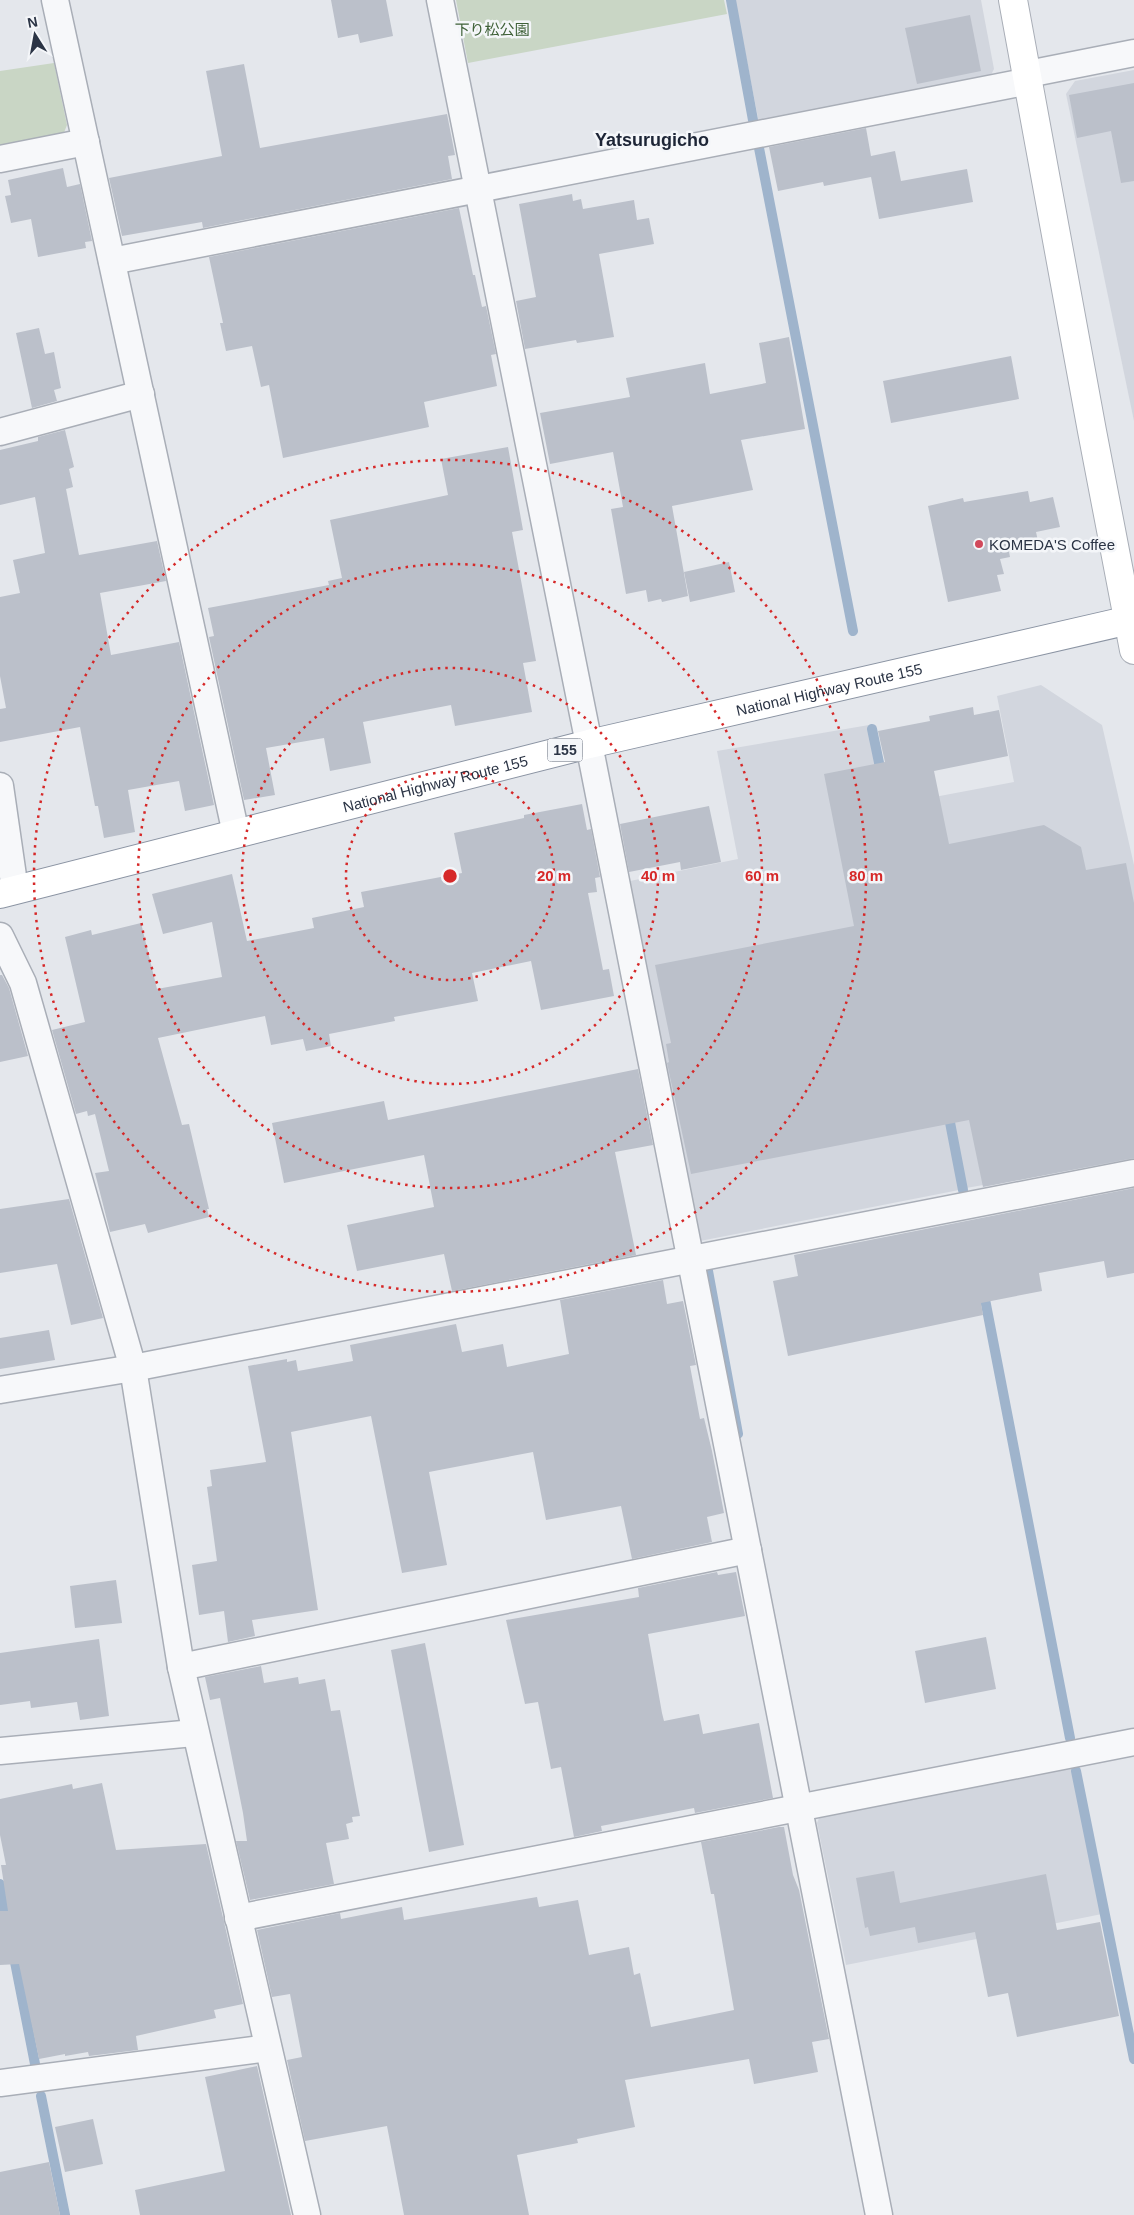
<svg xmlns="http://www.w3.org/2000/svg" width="1134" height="2215" viewBox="0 0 1134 2215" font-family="Arial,'Noto Sans JP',sans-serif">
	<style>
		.built { fill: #d2d6de }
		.green { fill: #c9d6c5 }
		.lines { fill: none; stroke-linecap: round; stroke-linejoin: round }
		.stream { stroke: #9fb4cc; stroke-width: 10 }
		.building { fill: #bbc0ca }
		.street-casing { stroke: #a9aeb7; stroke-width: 29 }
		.secondary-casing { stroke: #a9aeb7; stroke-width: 30 }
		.highway-casing { stroke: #8b94a3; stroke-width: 30 }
		.street { stroke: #f7f8fa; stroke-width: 26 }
		.secondary { stroke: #fff; stroke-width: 28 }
		.highway { stroke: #fff; stroke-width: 28 }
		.ring { fill: none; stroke: #d62828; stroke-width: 2.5; stroke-dasharray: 2.5 5 }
		.poi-dot { fill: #d1495b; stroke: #f4f6f9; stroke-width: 2 }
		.labels { text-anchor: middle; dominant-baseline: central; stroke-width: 5; stroke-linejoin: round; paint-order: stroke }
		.shield { fill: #f4f6f9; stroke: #676e7b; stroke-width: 1 }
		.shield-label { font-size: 14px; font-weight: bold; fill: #2b3445 }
		.park-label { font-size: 15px; fill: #3f6138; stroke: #f4f6f9 }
		.poi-label { font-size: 15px; fill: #2b3445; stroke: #f4f6f9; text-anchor: start }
		.street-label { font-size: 15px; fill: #2b3445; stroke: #f4f6f9 }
		.quarter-label { font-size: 18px; font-weight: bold; fill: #1d2536; stroke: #f4f6f9 }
		.centre { fill: #d62828; stroke: #f4f6f9; stroke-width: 2.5 }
		.ring-label { font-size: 15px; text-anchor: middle; font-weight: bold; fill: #d62828; stroke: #f4f6f9; stroke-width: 5; stroke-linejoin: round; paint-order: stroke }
	</style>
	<rect width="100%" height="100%" fill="#e4e7ec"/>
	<!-- built -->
	<g class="built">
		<path d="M735 0H981L994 69 989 79 759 123Z"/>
		<path d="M1134 70V421L1066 94 1075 81Z"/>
		<path d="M1041 685 1102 725 1134 865V1159L966 1188 892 805 1014 782 997 696Z"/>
		<path d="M869 725 959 1190 700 1241 630 881 738 859 717 751Z"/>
		<path d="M1072 1766 1102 1914 846 1965 817 1823 820 1816Z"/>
	</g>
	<!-- green -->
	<g class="green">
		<path d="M456 0H724L727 14 468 63Z"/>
		<path d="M54 63 67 125 63 135 0 148V71Z"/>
	</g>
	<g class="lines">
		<!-- stream -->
		<g class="stream">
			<path d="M731 0 753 120"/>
			<path d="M759 148 853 631"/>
			<path d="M872 729 882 777"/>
			<path d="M948 1112 963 1190"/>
			<path d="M708 1271 738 1434"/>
			<path d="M983 1289 1070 1738"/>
			<path d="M1076 1771 1134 2059"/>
			<path d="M0 1884 7 1923"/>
			<path d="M13 1952 36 2069"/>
			<path d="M41 2096 65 2215"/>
		</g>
	</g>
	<!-- building -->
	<g class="building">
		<path d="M331 0H386L393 36 360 43 358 34 338 38Z"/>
		<path d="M970 15 981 71 917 84 905 28Z"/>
		<path d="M244 64 260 148 447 114 455 155 448 156 452 179 203 228 202 222 122 236 109 178 222 156 206 71Z"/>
		<path d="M1134 83V181L1121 183 1111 131 1077 138 1069 95Z"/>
		<path d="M866 128 871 156 895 151 901 181 967 169 973 202 879 219 871 177 824 186 823 182 778 191 769 147Z"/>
		<path d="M63 168 67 187 80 184 92 241 85 242 86 248 38 257 31 219 11 223 5 196 11 195 8 180Z"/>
		<path d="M572 194 573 201 581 199 583 209 634 200 637 220 649 218 654 244 599 254 614 337 577 343 576 340 525 349 516 301 536 297 519 204Z"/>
		<path d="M459 208 473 275H475L482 307 486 306 496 354 491 355 497 386 424 402 429 427 283 458 269 385 261 387 252 346 226 351 220 323H223L209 257Z"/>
		<path d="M39 328 45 354 54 352 61 388 54 390 57 401 32 408 16 333Z"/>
		<path d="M789 337 805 429 741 440 753 490 672 506 688 596 662 602 661 599 648 602 646 590 626 594 611 509 623 507 613 452 550 464 540 413 630 397 626 378 705 363 710 394 766 383 759 343Z"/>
		<path d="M1011 356 1019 399 891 423 883 381Z"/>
		<path d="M65 430 74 467 69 469 73 487 66 489 79 555 157 541 166 581 100 593 111 655 179 642 214 805 185 811 179 781 128 790 135 832 104 838 98 806H95L80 727 0 742V709L6 708 0 676V597L20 593 13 560 45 553 35 497 0 505V450L38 441V437Z"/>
		<path d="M508 447 523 530 512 532 536 661 523 663 532 712 455 726 451 705 363 722 371 763 330 771 324 738 266 748 275 795 244 800 209 637 214 636 208 608 329 585 328 581 342 578 330 520 448 495 441 459Z"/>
		<path d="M1028 491 1030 502 1053 497 1060 527 1036 532 1038 541 1008 547 1010 557 1000 559 1004 574 997 575 1001 591 948 602 928 506 963 498 964 502Z"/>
		<path d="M729 562 735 592 690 602 684 572Z"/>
		<path d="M973 707 974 715 999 710 1008 756 934 771 949 844 1044 825 1081 847 1086 870 1126 863 1134 903V1158L983 1187 969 1120 691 1174 667 1063 669 1062 666 1044 671 1043 655 965 854 926 824 774 885 762 878 731 930 721 929 716Z"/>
		<path d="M582 804 587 830 591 829 600 877 595 878 597 892 588 893 603 970 609 969 614 996 541 1010 531 961 472 973 478 1001 394 1017 395 1021 329 1034 331 1046 306 1051 303 1039 271 1045 265 1016 158 1038 182 1125 189 1124 209 1209H207L209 1217 148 1233 145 1224 110 1232 95 1173 109 1171 95 1114 88 1116 87 1111 76 1114 52 1030 85 1022 65 937 91 930 92 935 141 923 157 989 222 977 212 922 163 934 152 894 232 874 247 941 314 928 312 918 364 907 361 892 462 873 454 833 524 818V815Z"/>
		<path d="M709 806 721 862 681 870 680 862 629 872 620 824Z"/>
		<path d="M0 975H2L9 988 28 1056 0 1062Z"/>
		<path d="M638 1069 653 1145 615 1152 636 1255 452 1291 444 1254 357 1271 347 1225 434 1207 424 1155 284 1183 272 1123 384 1101 388 1120Z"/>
		<path d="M1134 1188V1273L1107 1278 1104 1261 1039 1273 1042 1291 981 1303 983 1315 788 1356 773 1281 798 1276 794 1255Z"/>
		<path d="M69 1199 103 1318 71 1325 57 1264 0 1273V1209Z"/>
		<path d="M663 1280 667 1304 683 1301 696 1365 690 1366 700 1419 704 1418 712 1451 724 1513 707 1517 712 1542 632 1559 621 1506 546 1520 533 1452 429 1472 447 1565 402 1573 371 1416 291 1432 318 1610 252 1620 255 1636 228 1642 224 1611 199 1615 192 1565 217 1561 207 1487 212 1486 210 1470 266 1462 248 1366 287 1359V1362L296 1360 298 1371 353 1361 350 1345 456 1324 462 1352 503 1344 507 1367 569 1354 560 1300Z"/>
		<path d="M49 1330 55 1360 0 1369V1338Z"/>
		<path d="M717 1572 718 1575 736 1572 745 1616 648 1634 662 1713 664 1721 699 1714 703 1734 759 1723 773 1798 695 1813 694 1808 601 1826 602 1831 574 1837 561 1767 551 1769 538 1702 525 1704 506 1620 639 1597 638 1588Z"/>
		<path d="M116 1580 122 1623 75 1628 70 1586Z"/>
		<path d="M986 1637 996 1689 925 1703 915 1651Z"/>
		<path d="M99 1639 109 1716 80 1720 77 1702 31 1708 30 1701 0 1705V1653Z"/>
		<path d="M425 1643 464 1845 429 1852 391 1650Z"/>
		<path d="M261 1666 264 1683 298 1677 299 1684 325 1679 331 1711 340 1710 360 1816 352 1817 353 1822 346 1824 349 1839 326 1843 334 1884 250 1900 236 1841H247L243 1813 220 1698 210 1700 205 1677Z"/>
		<path d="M102 1783 116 1850 206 1844 243 2004 214 2010 216 2018 136 2036 138 2050 89 2056 88 2052 65 2056V2054L39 2059 19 1964 0 1965V1911H8L1 1865H6L0 1835V1799L72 1784 73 1789Z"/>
		<path d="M779 1827H784L793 1875 799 1890 829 2039 812 2042 818 2072 754 2084 749 2059 625 2080 635 2127 577 2139 578 2143 517 2155 529 2215H404L387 2126 305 2141 287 2060 302 2057 290 1994 272 1997 257 1930 340 1913 341 1919 402 1907 404 1920 537 1897 539 1907 578 1900 589 1955 629 1947 634 1975 640 1973 651 2027 734 2010 714 1894H711L701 1842Z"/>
		<path d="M894 1871 900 1903 1046 1874 1057 1930 1100 1922 1119 2016 1017 2037 1008 1993 988 1997 975 1932 918 1943 915 1927 870 1936 868 1927 865 1928 856 1878Z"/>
		<path d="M257 2066 291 2215H140L135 2190 225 2171 205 2077Z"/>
		<path d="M93 2119 103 2164 65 2172 55 2127Z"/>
		<path d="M49 2162 60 2215H0V2172Z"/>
	</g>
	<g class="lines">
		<defs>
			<g id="street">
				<path d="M55 0 236 834"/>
				<path d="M440 0 589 744 879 2215"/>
				<path d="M1028 74 1134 53"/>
				<path d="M0 159 86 142"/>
				<path d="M112 261 1029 81"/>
				<path d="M0 432 141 394"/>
				<path d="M0 786 15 890"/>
				<path d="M0 936 23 983 133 1368 181 1667 307 2215"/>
				<path d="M0 1390 133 1368 1134 1173"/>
				<path d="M181 1667 748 1550"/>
				<path d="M0 1751 194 1733"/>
				<path d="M238 1918 1134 1742"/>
				<path d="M0 2083 268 2048"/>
			</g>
			<path id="secondary" d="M1013 0 1092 431 1134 650"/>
			<g id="highway">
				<path id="s1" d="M0 894 589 744 1134 619"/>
			</g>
		</defs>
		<!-- street casing -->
		<use href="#street" class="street-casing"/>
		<!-- secondary casing -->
		<use href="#secondary" class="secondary-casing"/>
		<!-- highway casing -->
		<use href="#highway" class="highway-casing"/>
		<!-- street -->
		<use href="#street" class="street"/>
		<!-- secondary -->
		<use href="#secondary" class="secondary"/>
		<!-- highway -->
		<use href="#highway" class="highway"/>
	</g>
	<!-- distance rings -->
	<g class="ring">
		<circle cx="450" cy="876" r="104"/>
		<circle cx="450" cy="876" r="208"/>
		<circle cx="450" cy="876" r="312"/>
		<circle cx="450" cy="876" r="416"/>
	</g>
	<!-- markers -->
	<circle class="poi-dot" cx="979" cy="544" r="5"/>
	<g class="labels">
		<!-- shield labels -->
		<rect class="shield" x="547.5" y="738.5" width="35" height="23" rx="4"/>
		<g class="shield-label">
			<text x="565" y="750">155</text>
		</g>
		<!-- park labels -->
		<g class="park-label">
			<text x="492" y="29">下り松公園</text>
		</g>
		<!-- poi labels -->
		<g class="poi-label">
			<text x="989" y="544">KOMEDA'S Coffee</text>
		</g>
		<!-- street labels -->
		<g class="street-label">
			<text stroke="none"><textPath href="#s1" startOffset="854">National Highway Route 155</textPath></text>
			<text stroke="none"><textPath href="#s1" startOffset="449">National Highway Route 155</textPath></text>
		</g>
		<!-- quarter labels -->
		<g class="quarter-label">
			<text x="652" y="140">Yatsurugicho</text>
		</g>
	</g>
	<circle cx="450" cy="876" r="8" class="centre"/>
	<g class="ring-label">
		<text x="554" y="881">20 m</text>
		<text x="658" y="881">40 m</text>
		<text x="762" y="881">60 m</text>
		<text x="866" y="881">80 m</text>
	</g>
	<!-- north arrow -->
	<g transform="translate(35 35) rotate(349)" stroke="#f4f6f9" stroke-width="4" paint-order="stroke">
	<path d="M0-4L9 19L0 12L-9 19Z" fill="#2b3445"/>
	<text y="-8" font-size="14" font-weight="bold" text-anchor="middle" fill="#2b3445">N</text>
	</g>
</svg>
